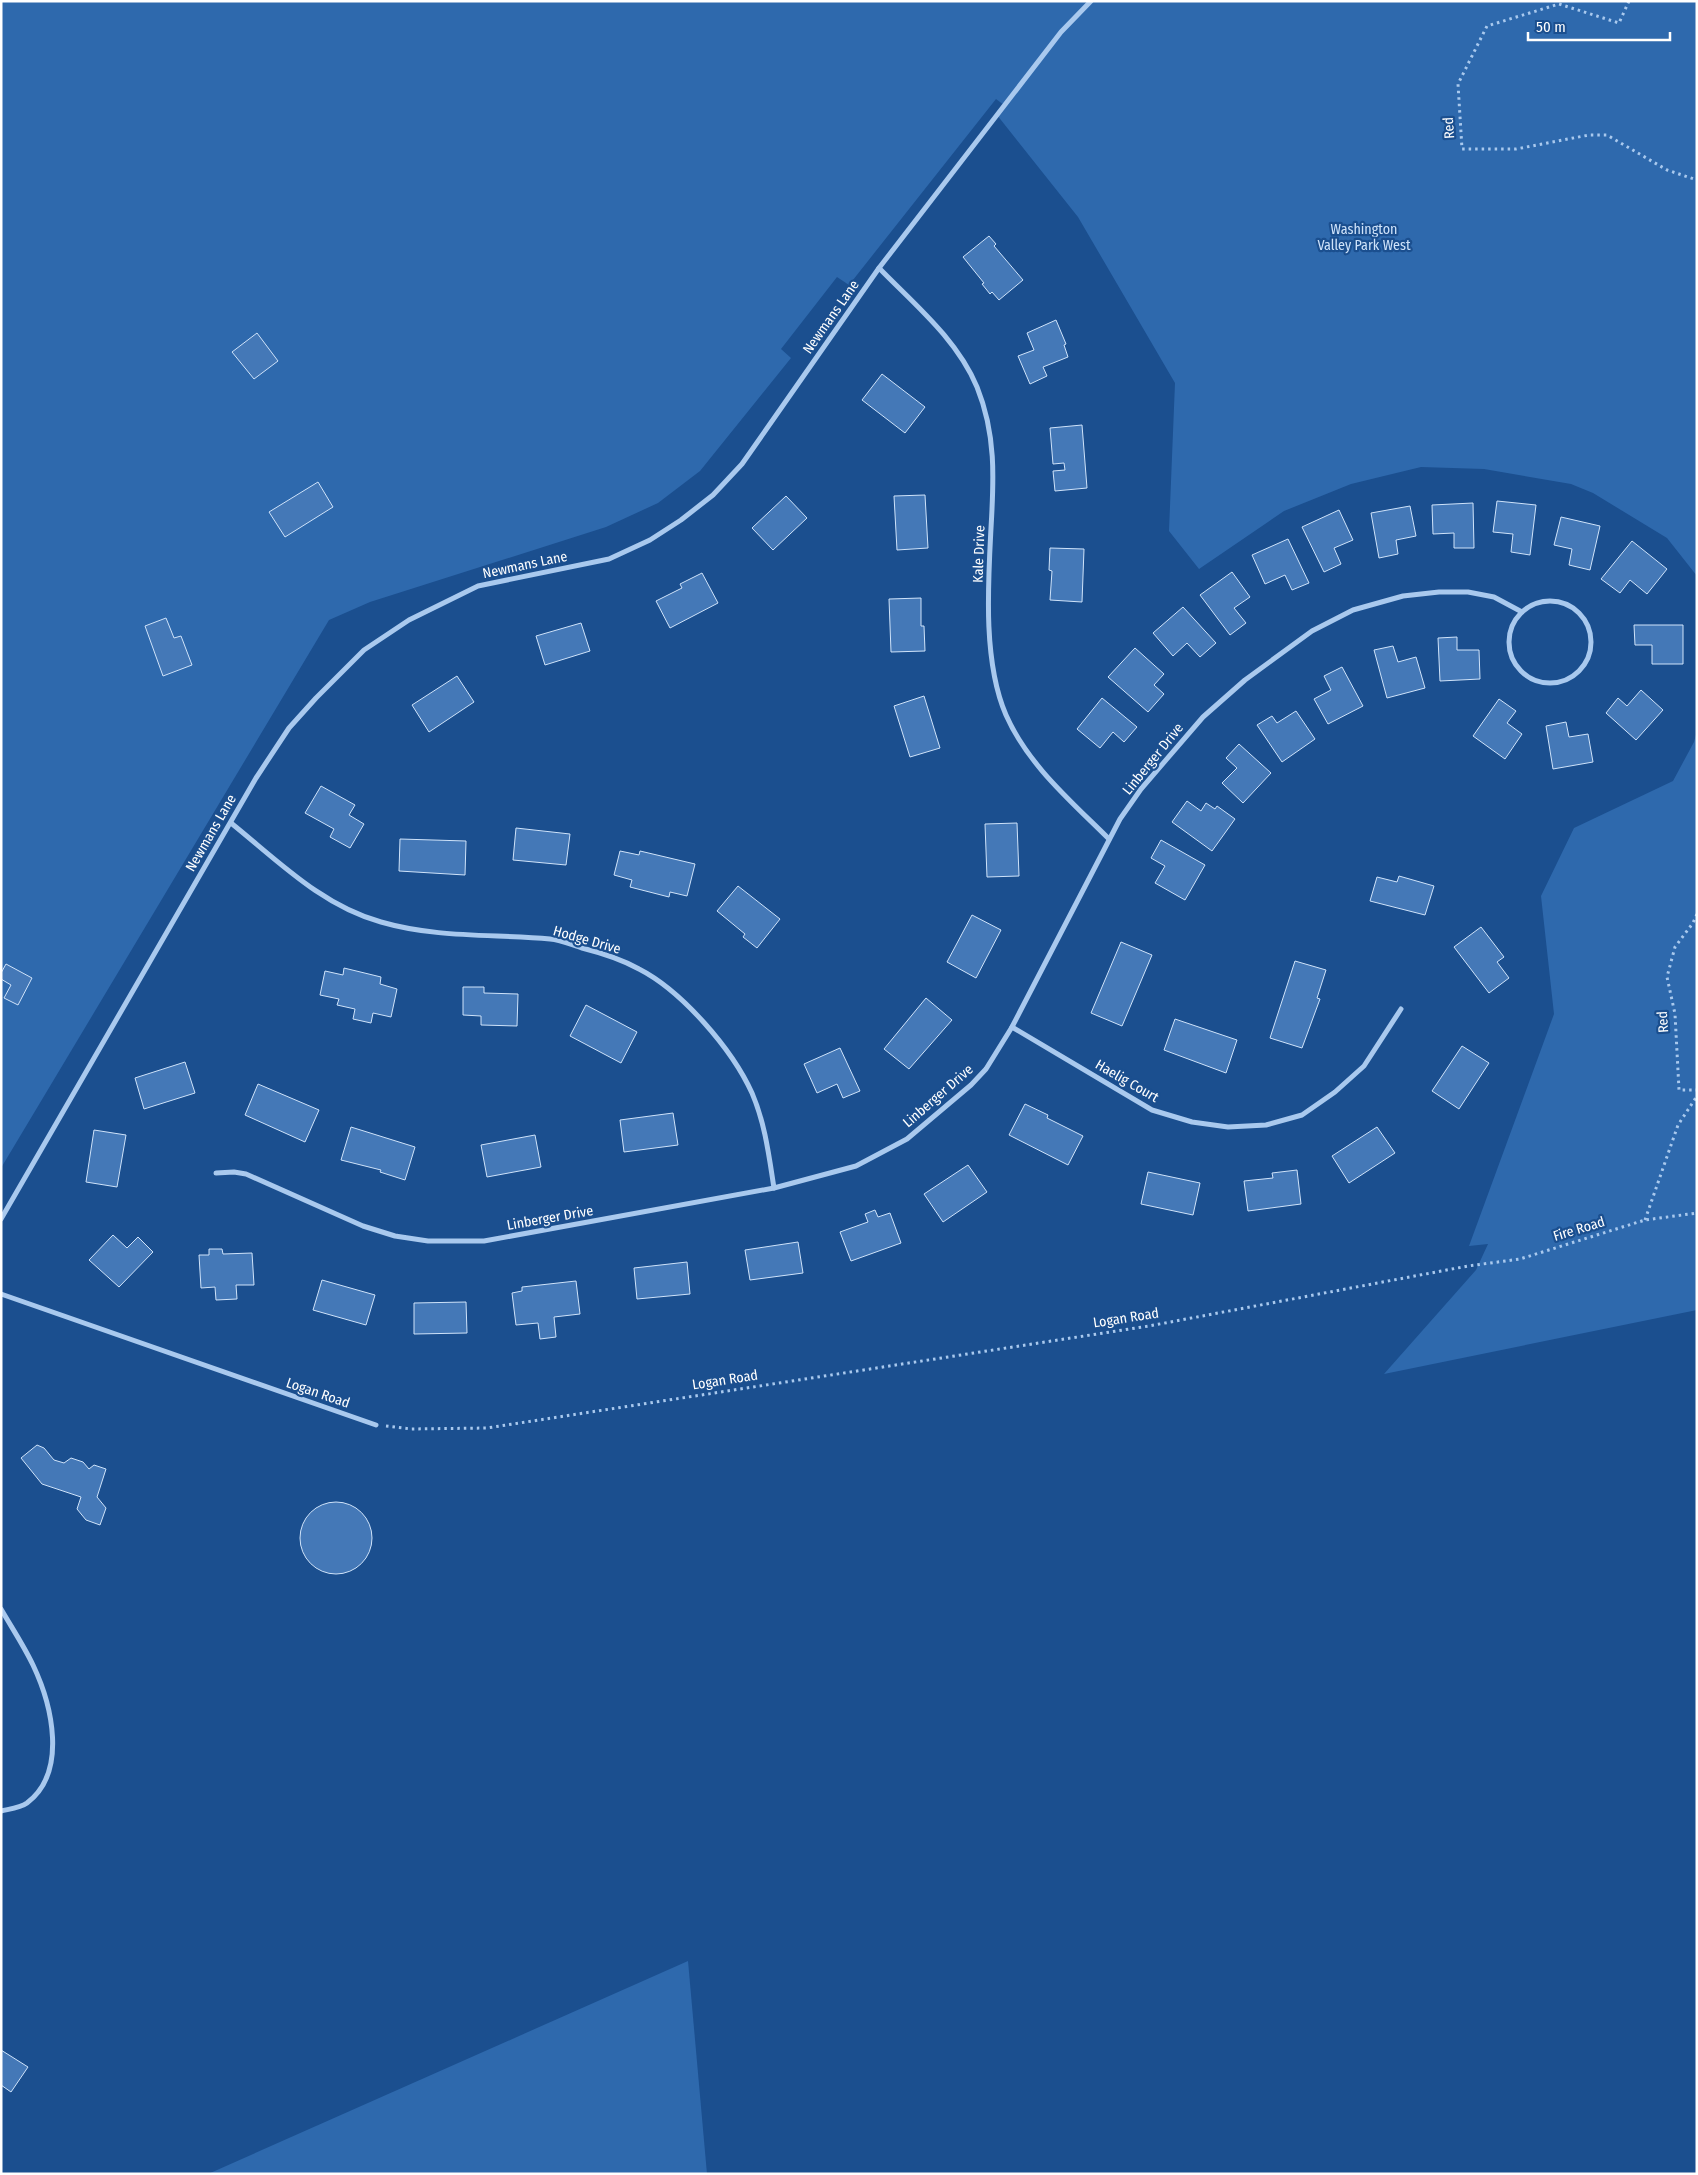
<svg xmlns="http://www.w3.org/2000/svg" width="1698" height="2175" viewBox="0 0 1698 2175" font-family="'Fira Sans Condensed',sans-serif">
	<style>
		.green { fill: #2e69ad }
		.building { fill: #4478b7; stroke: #cfe3fa }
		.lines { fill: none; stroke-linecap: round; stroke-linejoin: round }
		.path { stroke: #a9c9ee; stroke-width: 3; stroke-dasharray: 2.5 4; stroke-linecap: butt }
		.street { stroke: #a9c9ee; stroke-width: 5 }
		.labels { text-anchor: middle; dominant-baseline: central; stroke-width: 4.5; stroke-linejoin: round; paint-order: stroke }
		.street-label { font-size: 14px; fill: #fff; stroke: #1b4f8f }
		.park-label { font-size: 14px; fill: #cfe3fa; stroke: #1b4f8f }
	</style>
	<rect width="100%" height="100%" fill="#1b4f8f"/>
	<!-- green -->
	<g class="green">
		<path d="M1 1H1697V576L1667 538 1593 493 1571 484 1484 469 1421 467 1351 484 1284 511 1199 569 1169 531 1175 383 1078 217 997 115 1004 105 996 99 849 285 837 277 781 349 791 358 700 471 658 503 606 527 370 602 329 620 1 1168Z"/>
		<path d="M1697 731V1310L1384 1374 1476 1270 1488 1244 1469 1246 1554 1014 1541 896 1574 828 1673 781 1694 742Z"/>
		<path d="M688 1961 707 2174H208Z"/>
	</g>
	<!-- building -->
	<g class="building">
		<path d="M989 236 996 244 994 246 1023 280 999 300 992 292 990 294 982 284 984 283 963 257Z"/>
		<path d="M1056 320 1066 344 1064 345 1068 357 1043 367 1047 376 1030 384 1018 356 1034 350 1027 333Z"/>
		<path d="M257 333 278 361 254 379 232 352Z"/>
		<path d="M882 374 925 407 905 433 862 400Z"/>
		<path d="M1082 425 1087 488 1055 491 1053 471 1065 470 1064 463 1053 464 1050 428Z"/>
		<path d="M318 482 333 507 285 537 269 512Z"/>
		<path d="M925 495 928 548 897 550 894 496Z"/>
		<path d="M786 496 807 518 773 550 752 528Z"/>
		<path d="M1497 501 1536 505 1530 555 1511 552 1513 534 1493 532Z"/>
		<path d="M1473 503 1474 548H1454V533L1433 534 1432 505Z"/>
		<path d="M1410 506 1416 536 1396 540 1398 554 1379 558 1371 513Z"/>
		<path d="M1339 510 1353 540 1334 548 1341 564 1324 572 1302 527Z"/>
		<path d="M1561 517 1600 526 1590 570 1569 565 1572 549 1554 545Z"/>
		<path d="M1288 539 1309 583 1292 590 1285 575 1265 584 1252 555Z"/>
		<path d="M1632 541 1667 569 1647 594 1630 580 1620 593 1601 579Z"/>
		<path d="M1050 548 1084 549 1082 602 1050 600 1052 571 1049 570Z"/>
		<path d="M1232 572 1250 597 1234 608 1246 623 1230 635 1200 595Z"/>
		<path d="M702 573 718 603 670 628 656 601 682 588 680 584Z"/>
		<path d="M921 598V626H924L925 651 891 652 889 599Z"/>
		<path d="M1183 607 1216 643 1200 657 1187 643 1173 656 1153 633Z"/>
		<path d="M166 618 174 638 181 636 192 665 163 676 145 626Z"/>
		<path d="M581 623 590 651 545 665 536 636Z"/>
		<path d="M1634 625H1683V664H1652V645H1635Z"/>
		<path d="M1457 637V650H1479L1480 679 1440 681 1438 638Z"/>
		<path d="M1393 646 1398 662 1416 657 1425 688 1387 698 1374 650Z"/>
		<path d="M1135 648 1164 674 1154 685 1164 694 1148 712 1108 677Z"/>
		<path d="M1342 667 1363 706 1328 724 1314 699 1331 690 1324 676Z"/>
		<path d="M457 676 474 702 429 732 412 705Z"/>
		<path d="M1641 690 1663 710 1636 740 1606 713 1618 698 1627 706Z"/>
		<path d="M924 696 940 748 910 757 894 706Z"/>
		<path d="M1102 698 1137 727 1124 742 1113 732 1100 748 1077 729Z"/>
		<path d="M1499 699 1516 711 1507 723 1522 734 1505 759 1473 736Z"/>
		<path d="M1296 711 1315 739 1282 762 1257 725 1272 716 1277 723Z"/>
		<path d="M1566 722 1569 737 1588 734 1593 762 1553 769 1546 726Z"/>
		<path d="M1239 744 1271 773 1243 803 1222 783 1237 768 1226 758Z"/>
		<path d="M321 786 355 805 349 815 364 824 350 848 330 837 334 829 305 813Z"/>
		<path d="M1187 801 1201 811 1206 803 1215 809 1217 806 1235 819 1212 851 1172 822Z"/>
		<path d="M1017 823 1019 876 987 877 985 824Z"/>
		<path d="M516 828 570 834 566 865 513 860Z"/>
		<path d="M400 839 466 841 465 875 399 871Z"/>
		<path d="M1161 840 1205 865 1185 900 1155 883 1165 866 1151 858Z"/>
		<path d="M620 851 639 855 640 851 695 864 687 896 670 892 669 897 630 887 632 880 614 875Z"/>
		<path d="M1399 876 1434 886 1425 915 1370 901 1377 877 1397 882Z"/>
		<path d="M738 886 780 919 757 948 743 937 745 934 717 911Z"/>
		<path d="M972 915 1001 930 976 978 947 962Z"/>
		<path d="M1481 927 1504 957 1497 962 1509 978 1489 993 1454 947Z"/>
		<path d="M1121 942 1152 955 1122 1026 1091 1013Z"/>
		<path d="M1295 961 1326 970 1317 998 1320 999 1302 1048 1270 1038Z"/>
		<path d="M6 964 32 978 18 1005 4 998 11 985 1 979V973Z"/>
		<path d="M344 968 381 977 380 984 397 989 391 1017 373 1013 371 1023 353 1019 355 1009 337 1005 339 999 320 995 325 971 343 975Z"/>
		<path d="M463 987H484V993L518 994 517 1026 481 1025V1016L463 1015Z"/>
		<path d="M926 998 952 1020 909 1069 884 1049Z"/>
		<path d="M586 1005 637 1032 621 1063 570 1036Z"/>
		<path d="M1175 1019 1237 1040 1226 1073 1164 1050Z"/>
		<path d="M1462 1046 1489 1063 1459 1109 1432 1091Z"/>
		<path d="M840 1048 860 1091 843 1098 837 1084 817 1093 804 1064Z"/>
		<path d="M185 1062 195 1093 144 1109 135 1078Z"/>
		<path d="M258 1084 319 1110 305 1142 245 1115Z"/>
		<path d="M1025 1104 1048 1115 1047 1118 1083 1136 1068 1165 1009 1135Z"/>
		<path d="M673 1113 678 1145 624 1152 620 1120Z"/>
		<path d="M351 1127 415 1147 405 1180 380 1172 381 1170 341 1160Z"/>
		<path d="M1377 1127 1395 1153 1349 1183 1332 1156Z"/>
		<path d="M94 1130 126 1135 117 1187 86 1182Z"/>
		<path d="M535 1135 541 1167 487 1177 481 1145Z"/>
		<path d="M968 1165 987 1192 943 1222 924 1194Z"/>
		<path d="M1297 1170 1301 1204 1248 1211 1244 1181 1273 1178 1272 1173Z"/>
		<path d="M1148 1172 1200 1183 1193 1215 1141 1204Z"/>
		<path d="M875 1210 878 1217 890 1213 901 1243 851 1261 840 1232 868 1222 865 1214Z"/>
		<path d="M113 1235 127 1248 138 1237 153 1252 119 1287 89 1260Z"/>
		<path d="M798 1242 803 1273 750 1280 745 1250Z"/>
		<path d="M209 1249H222L223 1254 252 1253 254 1285H236L237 1299 216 1300 215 1287 201 1288 199 1255H209Z"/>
		<path d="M687 1262 690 1294 637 1299 634 1268Z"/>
		<path d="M322 1280 375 1295 366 1325 313 1310Z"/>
		<path d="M576 1281 580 1314 554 1317 556 1337 540 1339 538 1323 516 1325 512 1293 522 1291V1287Z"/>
		<path d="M466 1302 467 1333 414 1334V1303Z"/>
		<path d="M37 1445 44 1448 54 1460 64 1463 71 1458 83 1462 89 1469 94 1465 106 1469 97 1497 106 1508 100 1525 86 1520 77 1509 81 1497 42 1484 21 1458Z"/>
		<circle cx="336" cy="1538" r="36"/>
		<path d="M1 2050 28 2067 11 2092 1 2085Z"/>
	</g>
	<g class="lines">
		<!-- path -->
		<g class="path">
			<path d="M1629 1 1619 23 1559 4 1487 26 1458 84 1462 149H1516L1589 135H1607L1667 170 1697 180"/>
			<path d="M1697 914 1693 923 1675 947 1667 977 1675 1014 1679 1090H1697"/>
			<path d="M1645 1220 1678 1125 1697 1096"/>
			<path d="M386 1426 411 1429 487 1428 1149 1326 1468 1266 1520 1259 1645 1220 1697 1213"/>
		</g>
		<!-- street -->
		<g class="street">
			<path d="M879 268C914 304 957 339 977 387 996 434 994 478 991 528 988 585 983 662 1006 715 1028 765 1072 802 1109 839"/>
			<circle cx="1550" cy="642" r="41"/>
			<path d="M231 823C277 860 322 906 381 922 436 938 493 934 550 939 561 940 572 945 582 948 602 953 621 959 639 969 682 991 732 1049 752 1093 765 1123 769 1156 774 1188"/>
			<path d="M1012 1027 1152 1110 1192 1122 1228 1127 1266 1125 1302 1115 1335 1092 1364 1066 1401 1009"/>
			<path d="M216 1173 234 1172 246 1174 363 1226 395 1236 428 1241H484L774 1188 856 1166 907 1139 971 1085 986 1069 1012 1027 1120 819 1141 789 1203 717 1245 680 1312 631 1353 610 1403 596 1439 592H1468L1494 597 1522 612"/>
			<path d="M1 1219 256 778 289 728 316 698 364 650 409 620 478 586 609 559 650 540 681 520 713 495 742 464 879 268 1061 32 1091 1"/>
			<path d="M1 1294 376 1425"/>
			<path d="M1 1609C12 1628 24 1646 33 1665 52 1705 68 1772 27 1803 20 1808 9 1809 1 1811"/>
		</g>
	</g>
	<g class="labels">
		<!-- street labels -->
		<g class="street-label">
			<text transform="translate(1449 128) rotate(-94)">Red</text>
			<text transform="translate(831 317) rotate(-55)">Newmans Lane</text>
			<text transform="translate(979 554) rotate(-88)">Kale Drive</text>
			<text transform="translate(525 565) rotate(-12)">Newmans Lane</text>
			<text transform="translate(1153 759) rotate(-51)">Linberger Drive</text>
			<text transform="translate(211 833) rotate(-60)">Newmans Lane</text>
			<text transform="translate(587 940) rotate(16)">Hodge Drive</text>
			<text transform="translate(1663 1022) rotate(-94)">Red</text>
			<text transform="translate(1127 1081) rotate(30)">Haelig Court</text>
			<text transform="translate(938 1096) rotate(-41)">Linberger Drive</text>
			<text transform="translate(550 1218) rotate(-10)">Linberger Drive</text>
			<text transform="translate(1579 1229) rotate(-17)">Fire Road</text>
			<text transform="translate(1126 1318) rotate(-9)">Logan Road</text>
			<text transform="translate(725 1380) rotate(-9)">Logan Road</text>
			<text transform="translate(318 1393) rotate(19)">Logan Road</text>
		</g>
		<!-- park labels -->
		<g class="park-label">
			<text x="1364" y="229">Washington<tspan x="1364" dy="16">Valley Park West</tspan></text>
		</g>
	</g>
	<!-- border -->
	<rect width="1698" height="2175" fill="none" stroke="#ffffff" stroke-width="5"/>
	<!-- scale -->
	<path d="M1528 32v8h142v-8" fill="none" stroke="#ffffff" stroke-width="2.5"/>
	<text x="1536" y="32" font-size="15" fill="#ffffff" stroke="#1b4f8f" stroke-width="4" paint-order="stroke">50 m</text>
</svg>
